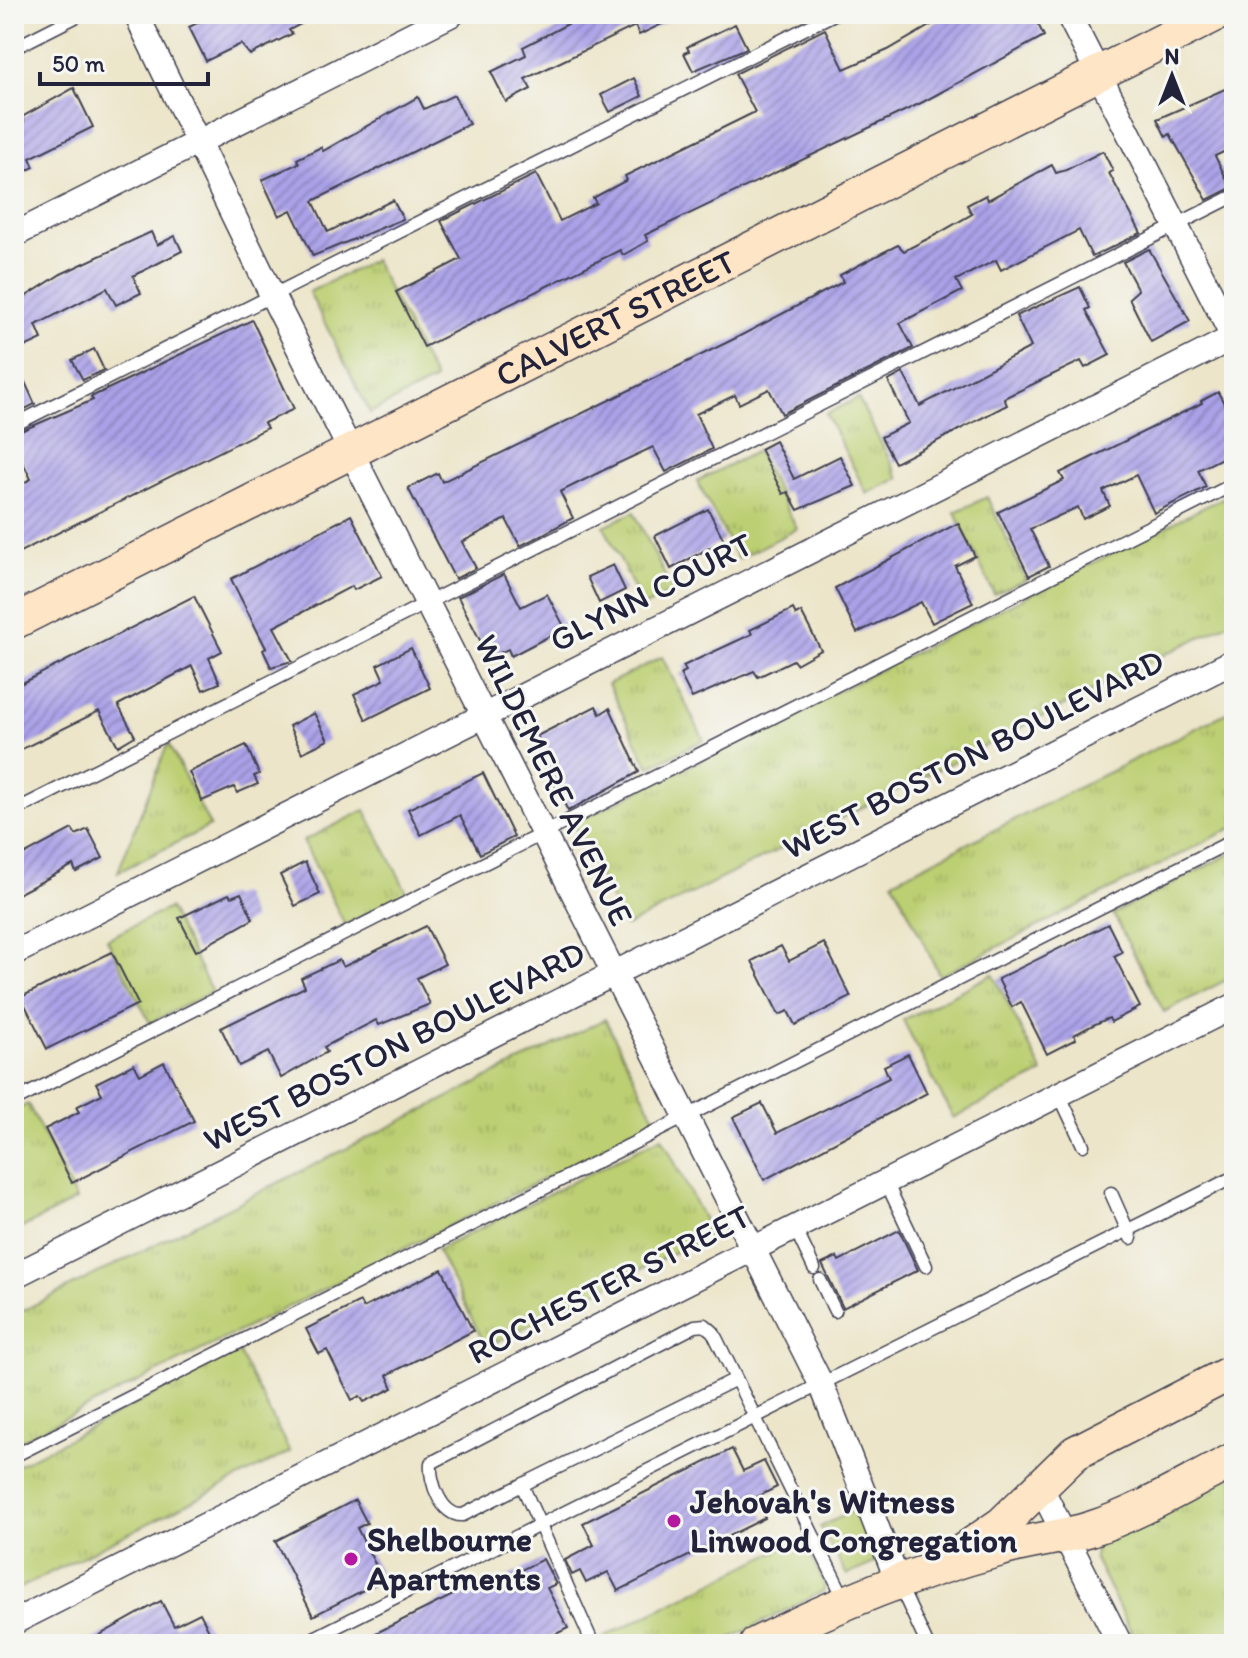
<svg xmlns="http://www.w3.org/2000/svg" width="1248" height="1658" viewBox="0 0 1248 1658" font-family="Itim,sans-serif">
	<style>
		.grass { fill: url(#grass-tufts); stroke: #6f7856; stroke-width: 2 }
		.building { fill: url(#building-hatch) }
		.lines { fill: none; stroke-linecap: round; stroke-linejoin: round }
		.lane-casing { stroke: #403f50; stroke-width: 15 }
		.street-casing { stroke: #403f50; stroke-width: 27 }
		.secondary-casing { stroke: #403f50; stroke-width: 37 }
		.lane { stroke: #fff; stroke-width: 12 }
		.street { stroke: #fff; stroke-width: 24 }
		.secondary { stroke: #fde5c5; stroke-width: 34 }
		.poi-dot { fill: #b5179e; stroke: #f6f6f2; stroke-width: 3 }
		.labels { text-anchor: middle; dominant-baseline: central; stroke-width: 6; stroke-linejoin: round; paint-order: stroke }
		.street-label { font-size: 34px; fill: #22223b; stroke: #f6f6f2 }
		.poi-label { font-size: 34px; font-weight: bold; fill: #22223b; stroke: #f6f6f2; text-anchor: start }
	</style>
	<defs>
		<pattern id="grass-tufts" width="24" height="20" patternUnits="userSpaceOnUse" patternTransform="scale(2)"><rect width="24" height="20" fill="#bccf72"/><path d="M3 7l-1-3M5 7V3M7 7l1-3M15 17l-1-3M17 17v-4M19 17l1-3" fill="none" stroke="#a1b164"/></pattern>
		<pattern id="building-hatch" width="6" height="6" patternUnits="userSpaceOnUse" patternTransform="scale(2)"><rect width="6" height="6" fill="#aba1e8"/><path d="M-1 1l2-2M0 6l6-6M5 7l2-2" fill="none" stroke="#8b83bd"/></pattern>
	</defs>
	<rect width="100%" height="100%" fill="#f6f6f2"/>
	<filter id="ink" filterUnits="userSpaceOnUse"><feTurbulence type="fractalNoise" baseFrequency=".0125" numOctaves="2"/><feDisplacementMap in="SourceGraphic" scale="16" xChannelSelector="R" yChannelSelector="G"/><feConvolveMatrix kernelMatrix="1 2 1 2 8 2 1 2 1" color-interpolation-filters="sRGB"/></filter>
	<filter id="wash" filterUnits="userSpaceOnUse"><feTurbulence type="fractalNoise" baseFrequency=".006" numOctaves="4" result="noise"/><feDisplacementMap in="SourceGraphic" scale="32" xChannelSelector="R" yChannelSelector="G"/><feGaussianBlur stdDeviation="1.8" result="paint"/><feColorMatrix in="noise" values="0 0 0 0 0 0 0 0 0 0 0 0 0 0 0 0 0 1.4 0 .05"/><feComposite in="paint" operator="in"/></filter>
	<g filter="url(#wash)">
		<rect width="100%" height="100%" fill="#ece5c9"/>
		<!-- grass -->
		<g class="grass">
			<path d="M374 260 435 380 370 413 309 292Z"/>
			<path d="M858 398 899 478 867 494 826 414Z"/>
			<path d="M757 451 797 529 738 559 697 481Z"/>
			<path d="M1234 492V620L625 927 573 824Z"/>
			<path d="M987 497 1026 580 994 594 955 512Z"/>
			<path d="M634 512 673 592 643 607 604 526Z"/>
			<path d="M662 657 704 740 649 767 608 684Z"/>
			<path d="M1234 709V827L940 976 893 881Z"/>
			<path d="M168 743 210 826 118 872Z"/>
			<path d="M365 810 408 894 345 925 303 841Z"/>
			<path d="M1234 852V976L1164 1012 1113 914Z"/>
			<path d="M169 908 212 992 150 1023 107 939Z"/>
			<path d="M993 974 1043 1073 953 1118 903 1020Z"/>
			<path d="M605 1019 657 1122 14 1444V1315Z"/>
			<path d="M28 1104 76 1200 14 1232V1111Z"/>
			<path d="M662 1137 711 1234 486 1347 437 1250Z"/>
			<path d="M238 1351 290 1452 14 1591V1467Z"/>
			<path d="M1234 1473V1644H1137L1094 1557 1096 1545Z"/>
			<path d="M866 1504 879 1561 847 1575 820 1527Z"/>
			<path d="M802 1538 824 1583V1591L719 1644H605L602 1638Z"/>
		</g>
		<g id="blocks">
			<!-- building -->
			<g class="building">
				<path d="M229 14H320L289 30 292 34 250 55 241 44 206 61 189 27 212 16 214 21Z"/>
				<path d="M587 14H683L639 35 635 26 525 79 531 89 506 102 491 72 526 55 523 47Z"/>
				<path d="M950 14H1033L1044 36 923 102 645 235 648 241 623 255 620 250 424 347 396 292 461 259 441 221 536 174 560 221 596 203 593 198 627 180 625 176 755 112 735 74 825 29 844 69 888 50Z"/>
				<path d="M735 24 747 48 693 71 684 53 689 51 687 47Z"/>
				<path d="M634 78 642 96 610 112 601 95Z"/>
				<path d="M1234 85V147L1215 156 1231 188 1207 200 1170 134 1166 137 1157 119Z"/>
				<path d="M74 88 93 127 30 158 34 167 14 177V126L24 122 22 117Z"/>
				<path d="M454 95 469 124 313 201 328 232 393 200 403 219 313 256 291 210 279 216 262 180 299 163 297 159 321 147 323 151 418 97 424 109Z"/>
				<path d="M1103 151 1113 171 1109 173 1141 233 1092 257 1079 230 1001 270 996 260 956 280 962 291 900 323 913 348 782 414 769 389 739 404 735 395 696 414 712 449 666 472 653 447 606 469 560 492 573 518 538 537 520 546 506 519 462 542 476 568 455 579 408 488 438 473 442 482 738 337 843 282 840 275 882 253 898 245 904 251 939 233 972 214 967 205 986 195 988 200 1052 165 1056 173 1066 170Z"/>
				<path d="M151 232 157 245 175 236 182 251 133 276 141 293 116 305 107 288 36 325 42 339 14 352V304L61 274Z"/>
				<path d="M1149 249 1190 321 1151 342 1129 298 1138 290 1123 262Z"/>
				<path d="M1080 287 1090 308 1086 310 1110 355 1085 368 1081 361 1004 398 1007 405 895 463 881 437 909 423 888 381 903 373 920 406 1031 347 1016 316Z"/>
				<path d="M252 320 294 409 264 423 267 428 14 555V488L31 479 14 444V434L93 400 91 397Z"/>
				<path d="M94 349 104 370 83 380 72 360Z"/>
				<path d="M14 358 35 404 19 412 14 402Z"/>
				<path d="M1218 392 1228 411 1234 408V452L1198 470 1206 487 1154 513 1136 475 1103 491 1110 506 1083 519 1078 507 1030 529 1049 566 1029 576 998 512 1064 480 1060 473 1202 403 1201 401Z"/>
				<path d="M775 441 794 479 840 456 855 486 798 510 788 492 783 494 760 449Z"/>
				<path d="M708 509 724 540 671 569 655 536Z"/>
				<path d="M351 515 382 576 354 590 352 586 274 627 292 661 271 667 263 650 266 648 231 579Z"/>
				<path d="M958 523 975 556 955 566 973 603 932 623 921 602 857 633 835 588Z"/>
				<path d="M613 565 625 590 599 603 587 577Z"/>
				<path d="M504 574 521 607 547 594 565 628 511 656 508 649 489 658 458 597Z"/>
				<path d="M194 596 222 651 209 658 220 683 203 690 192 666 118 705 135 736 118 746 99 711 14 753V687Z"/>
				<path d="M793 609 796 615 801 612 821 650 796 664 793 660 758 677 754 671 692 698 680 674 686 671 683 666 752 634 750 630Z"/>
				<path d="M411 648 430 688 366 720 354 694 384 680 377 665Z"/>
				<path d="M596 706 600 714 610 708 639 772 568 811 536 746 541 743 537 736Z"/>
				<path d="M314 713 328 740 302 753 289 726Z"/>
				<path d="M246 745 259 774 254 776 258 784 237 793 234 787 202 801 189 772Z"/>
				<path d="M483 773 514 837 480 854 460 815 421 835 408 809Z"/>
				<path d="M72 829 76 835 88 829 103 858 76 872 73 865 14 896V860Z"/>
				<path d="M305 862 320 894 295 906 280 875Z"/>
				<path d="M241 893 253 919 196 951 179 918 229 894 231 897Z"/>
				<path d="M1108 924 1122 952 1114 956 1140 1007 1111 1022 1109 1018 1093 1025 1074 1035 1076 1039 1047 1054 1021 1002 1012 1007 998 979Z"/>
				<path d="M426 926 445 964 417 978 430 1004 379 1025 376 1020 324 1047 327 1052 281 1078 268 1052 239 1066 221 1028 305 987 301 978 339 960 343 967Z"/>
				<path d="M824 943 851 997 795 1025 788 1011 779 1015 752 961 781 946 789 961Z"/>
				<path d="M112 952 138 1004 47 1049 21 997Z"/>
				<path d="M908 1054 927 1093 764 1180 733 1117 762 1103 777 1133 889 1078 884 1066Z"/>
				<path d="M164 1062 194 1121 72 1183 45 1129 79 1112 76 1107 102 1094 96 1083 134 1064 140 1075Z"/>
				<path d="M899 1230 918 1270 843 1308 822 1264 837 1257 839 1261Z"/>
				<path d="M442 1269 473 1331 387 1375 393 1388 364 1402 360 1396 352 1400 327 1350 319 1354 306 1329 360 1302 363 1308Z"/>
				<path d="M732 1449 743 1471 764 1461 777 1487 755 1498 765 1518 618 1591 608 1572 586 1583 580 1571 572 1575 565 1560 594 1545 583 1523Z"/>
				<path d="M355 1500 367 1523 357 1528 383 1580 313 1616 275 1541Z"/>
				<path d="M543 1559 556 1584 547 1588 568 1628 536 1644H354L473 1585 477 1592Z"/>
				<path d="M161 1601 174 1626 200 1613 216 1644H84Z"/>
			</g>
		</g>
	</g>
	<g filter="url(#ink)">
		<use href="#blocks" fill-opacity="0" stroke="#403f50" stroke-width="2"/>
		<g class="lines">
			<defs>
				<g id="lane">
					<path d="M14 48 81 14"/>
					<path d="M14 425 834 14"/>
					<path d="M14 811 1234 196"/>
					<path d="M1059 1094 1083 1145"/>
					<path d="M14 1101 1234 484"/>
					<path d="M886 1182 926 1266"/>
					<path d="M1111 1193 1131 1238"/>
					<path d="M795 1228 814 1268"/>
					<path d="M820 1280 835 1311"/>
					<path d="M14 1456 1234 840"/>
					<path d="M522 1485 734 1380"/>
					<path d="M899 1584 927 1644"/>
					<path d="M302 1644 1234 1177"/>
					<path d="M593 1644 522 1485 463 1515C442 1517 429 1482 431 1463L695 1326 705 1325 713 1332 845 1600"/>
				</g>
				<g id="street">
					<path d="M136 14 272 295 822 1386 898 1582"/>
					<path d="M1068 14 1234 339"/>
					<path d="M14 235 452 14"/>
					<path d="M14 953 1234 337"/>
					<path d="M14 1276 1234 661"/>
					<path d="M1040 1486 1120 1644"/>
					<path d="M14 1622 1234 1006"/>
				</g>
				<g id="secondary">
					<path id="s1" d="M14 622 1216 14"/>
					<path d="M963 1551 1002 1524 1075 1453 1234 1371"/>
					<path d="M757 1644C839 1603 913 1573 1001 1549 1030 1540 1061 1538 1090 1529 1140 1513 1188 1483 1234 1460"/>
				</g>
			</defs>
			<!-- lane casing -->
			<use href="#lane" class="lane-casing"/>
			<!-- street casing -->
			<use href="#street" class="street-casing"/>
			<!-- secondary casing -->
			<use href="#secondary" class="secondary-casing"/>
			<!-- lane -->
			<use href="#lane" class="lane"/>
			<!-- street -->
			<use href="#street" class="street"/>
			<!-- secondary -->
			<use href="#secondary" class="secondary"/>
		</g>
	</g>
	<!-- markers -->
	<g class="poi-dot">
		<circle cx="674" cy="1521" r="8"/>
		<circle cx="351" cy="1559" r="8"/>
	</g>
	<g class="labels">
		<!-- street labels -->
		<g class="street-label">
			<text stroke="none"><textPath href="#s1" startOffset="674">CALVERT STREET</textPath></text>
			<text transform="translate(651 592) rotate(-27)">GLYNN COURT</text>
			<text transform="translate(973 754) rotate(-27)">WEST BOSTON BOULEVARD</text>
			<text transform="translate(554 780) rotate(64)">WILDEMERE AVENUE</text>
			<text transform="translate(394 1046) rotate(-27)">WEST BOSTON BOULEVARD</text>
			<text transform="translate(609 1284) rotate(-27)">ROCHESTER STREET</text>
		</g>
		<!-- poi labels -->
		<g class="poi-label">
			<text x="690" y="1501">Jehovah's Witness<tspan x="690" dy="39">Linwood Congregation</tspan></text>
			<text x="367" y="1539">Shelbourne<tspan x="367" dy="39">Apartments</tspan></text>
		</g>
	</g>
	<!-- margin -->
	<rect width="1248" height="1658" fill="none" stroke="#f6f6f2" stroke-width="48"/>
	<!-- north arrow -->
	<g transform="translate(1172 76)" stroke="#f6f6f2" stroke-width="6" paint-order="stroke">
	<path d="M0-6L14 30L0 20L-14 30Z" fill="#22223b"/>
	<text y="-12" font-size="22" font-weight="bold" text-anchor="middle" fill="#22223b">N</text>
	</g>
	<!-- scale -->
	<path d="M40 72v12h168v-12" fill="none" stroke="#22223b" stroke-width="4"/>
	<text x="52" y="72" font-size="24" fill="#22223b" stroke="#f6f6f2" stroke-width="6" paint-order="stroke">50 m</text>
</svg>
